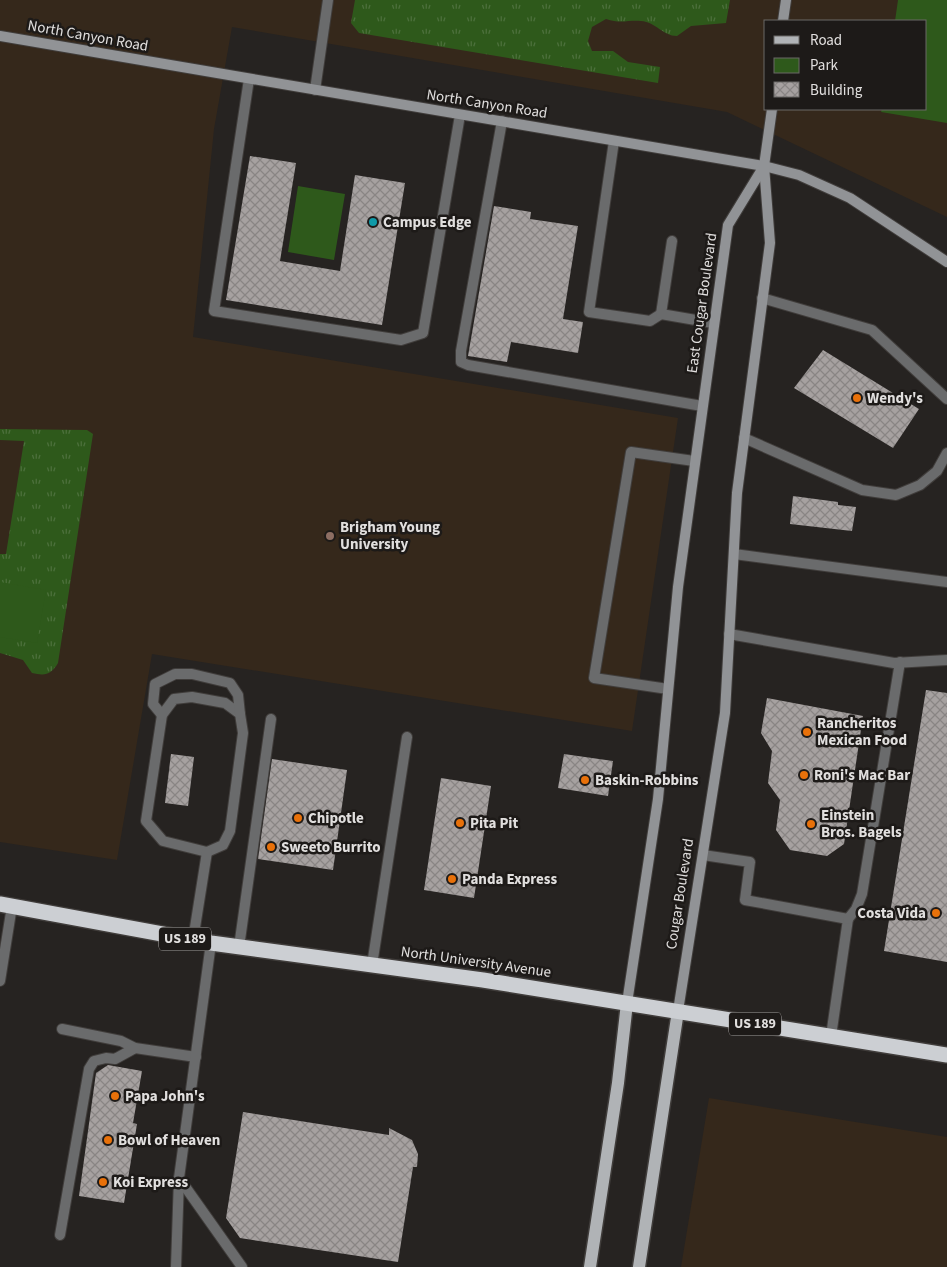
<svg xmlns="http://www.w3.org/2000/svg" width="947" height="1267" viewBox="0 0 947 1267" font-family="'Source Sans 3',sans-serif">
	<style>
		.education { fill: #35281b; fill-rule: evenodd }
		.grass { fill: url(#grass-tufts) }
		.park { fill: #2e591b }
		.building { fill: url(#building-cross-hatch) }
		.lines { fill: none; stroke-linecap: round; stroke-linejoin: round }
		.lane-casing { stroke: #403d3b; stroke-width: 12 }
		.secondary-casing { stroke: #403d3b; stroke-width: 12 }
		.primary-casing { stroke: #403d3b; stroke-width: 15 }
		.highway-casing { stroke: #403d3b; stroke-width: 18 }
		.lane { stroke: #6a6b6c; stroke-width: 10 }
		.secondary { stroke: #919396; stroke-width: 10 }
		.primary { stroke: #b0b3b6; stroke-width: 12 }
		.highway { stroke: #cccfd3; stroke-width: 15 }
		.culture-dot { fill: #0f9aa8; stroke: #1d1a18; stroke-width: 2 }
		.food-dot { fill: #e8710a; stroke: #1d1a18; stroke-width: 2 }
		.education-dot { fill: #8d6e63; stroke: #1d1a18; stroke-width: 2 }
		.labels { text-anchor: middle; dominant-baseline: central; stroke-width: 5; stroke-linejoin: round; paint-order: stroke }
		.shield { fill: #1d1a18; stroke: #a6a4a3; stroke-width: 1 }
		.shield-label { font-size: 14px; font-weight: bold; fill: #e1dfde }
		.street-label { font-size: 15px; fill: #e1dfde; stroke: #1d1a18 }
		.poi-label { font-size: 15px; font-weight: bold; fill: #e1dfde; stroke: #1d1a18; text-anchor: start }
	</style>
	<defs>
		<pattern id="grass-tufts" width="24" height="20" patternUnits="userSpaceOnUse" patternTransform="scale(1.25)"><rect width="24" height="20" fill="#2e591b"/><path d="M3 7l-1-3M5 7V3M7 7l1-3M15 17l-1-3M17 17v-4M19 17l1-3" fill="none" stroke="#4c703c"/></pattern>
		<pattern id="building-cross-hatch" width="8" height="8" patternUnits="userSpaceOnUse" patternTransform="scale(1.25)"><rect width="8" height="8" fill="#a6a1a0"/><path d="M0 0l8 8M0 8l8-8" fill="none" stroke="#898584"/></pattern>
	</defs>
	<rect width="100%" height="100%" fill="#262321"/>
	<!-- education -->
	<g class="education">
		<path d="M0 0H947V217L727 112 232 27 214 129 193 337 678 418 632 731 152 654 117 860 0 842ZM766 21H926V109H766Z"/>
		<path d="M709 1098 947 1137V1267H681Z"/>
	</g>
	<!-- grass -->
	<g class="grass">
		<path d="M355 0H730L726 23 691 26 677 36C663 36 656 22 641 21 627 20 621 24 606 19L592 27 588 41 592 51H613L628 62 660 67 658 83 359 33 351 23Z"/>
		<path d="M0 429 87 430 93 434 58 663C51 675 45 676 32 673L23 660 0 653V554H6L24 441 0 440Z"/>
	</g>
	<!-- park -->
	<g class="park">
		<path d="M898 0H947V123L881 112 882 109H926V21H895Z"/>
		<path d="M298 186 345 194 334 260 288 252Z"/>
		<path d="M0 582 46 590 37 643 0 637Z"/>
	</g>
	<!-- building -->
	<g class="building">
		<path d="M250 156 296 163 280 261 340 271 355 175 405 183 382 325 226 300Z"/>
		<path d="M494 206 531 212 530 219 578 226 563 319 583 322 578 353 511 342 507 362 468 356Z"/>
		<path d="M823 350 919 409 893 448 794 388Z"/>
		<path d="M793 496 838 502V505L856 507 852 531 790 524Z"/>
		<path d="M926 690 947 693V962L884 951Z"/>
		<path d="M767 698 863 716 844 844 827 856 790 850 776 830 780 800 768 783 772 751 761 733Z"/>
		<path d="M171 754 194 757 188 806 165 803Z"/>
		<path d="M564 754 613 761 608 796 558 788Z"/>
		<path d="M272 759 347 770 333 870 258 859Z"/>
		<path d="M441 778 491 786 474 898 424 890Z"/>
		<path d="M108 1065 142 1071 133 1123 137 1124 124 1203 79 1196 96 1073Z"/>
		<path d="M243 1112 389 1135V1128L412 1140 418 1154 417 1167H413L398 1262 240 1238 226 1218Z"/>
	</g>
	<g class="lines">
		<defs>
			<g id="lane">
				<path d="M249 79 214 311 401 340 423 333 460 115"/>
				<path d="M315 90 328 0"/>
				<path d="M502 121 461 351V362L468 365 702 406"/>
				<path d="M614 141 589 312 650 321 661 314"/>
				<path d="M672 241 661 314 713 323"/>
				<path d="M762 298 872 330 947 399"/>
				<path d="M744 438 862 490 896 495 920 485 937 471 947 453"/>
				<path d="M734 554 947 582"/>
				<path d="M729 634 894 663 947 660"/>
				<path d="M668 689 594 678 631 452 694 461"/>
				<path d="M192 697 225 703 240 714 243 733 230 831 223 845 207 852 163 841 146 821 162 715 174 699Z"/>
				<path d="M162 715 153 704 155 684 175 674H192L230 683 238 695 240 714"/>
				<path d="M703 855 750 862 745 900 848 919 831 1036"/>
				<path d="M848 919 856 909 862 894 900 662"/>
				<path d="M193 940 207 852"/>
				<path d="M239 947 271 719"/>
				<path d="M372 965 407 737"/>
				<path d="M0 981 12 906"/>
				<path d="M62 1029 121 1041 135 1048 196 1057"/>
				<path d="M179 1178 242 1267"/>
				<path d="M60 1235 89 1069 94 1061 106 1058 115 1059 135 1048"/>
				<path d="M176 1267 179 1178 211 943"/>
			</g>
			<g id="secondary">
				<path d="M783 21 786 0"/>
				<path d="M0 36 764 166 799 175 850 198 947 262"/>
				<path d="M627 1003 658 799 678 587 728 225 764 166"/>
				<path d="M678 1011 725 713 737 493 770 243 764 166 772 109"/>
			</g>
			<g id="primary">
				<path d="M590 1267 618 1083 627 1003"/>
				<path d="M639 1267 678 1011"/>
			</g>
			<path id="highway" d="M0 904 211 943 483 980 947 1055"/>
		</defs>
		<!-- lane casing -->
		<use href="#lane" class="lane-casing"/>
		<!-- secondary casing -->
		<use href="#secondary" class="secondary-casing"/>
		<!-- primary casing -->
		<use href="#primary" class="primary-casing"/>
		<!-- highway casing -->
		<use href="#highway" class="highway-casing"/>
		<!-- lane -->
		<use href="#lane" class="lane"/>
		<!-- secondary -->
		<use href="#secondary" class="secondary"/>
		<!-- primary -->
		<use href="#primary" class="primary"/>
		<!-- highway -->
		<use href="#highway" class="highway"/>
	</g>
	<!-- markers -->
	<circle class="culture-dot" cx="373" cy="222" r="5"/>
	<g class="food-dot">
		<circle cx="857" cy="398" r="5"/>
		<circle cx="807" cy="732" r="5"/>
		<circle cx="804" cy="775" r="5"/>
		<circle cx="585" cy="780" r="5"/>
		<circle cx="298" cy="818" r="5"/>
		<circle cx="460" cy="823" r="5"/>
		<circle cx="811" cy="824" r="5"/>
		<circle cx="271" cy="847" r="5"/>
		<circle cx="452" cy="879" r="5"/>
		<circle cx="936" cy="913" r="5"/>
		<circle cx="115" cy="1096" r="5"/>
		<circle cx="108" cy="1140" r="5"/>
		<circle cx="103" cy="1182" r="5"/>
	</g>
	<circle class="education-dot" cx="330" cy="536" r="5"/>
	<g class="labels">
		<!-- shield labels -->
		<g class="shield">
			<rect x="159" y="927.5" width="52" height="23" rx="4"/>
			<rect x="729" y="1012.5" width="52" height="23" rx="4"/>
		</g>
		<g class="shield-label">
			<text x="185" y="939">US 189</text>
			<text x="755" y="1024">US 189</text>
		</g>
		<!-- street labels -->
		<g class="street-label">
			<text transform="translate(88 36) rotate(10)">North Canyon Road</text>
			<text transform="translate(487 104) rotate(9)">North Canyon Road</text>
			<text transform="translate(702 303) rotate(-82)">East Cougar Boulevard</text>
			<text transform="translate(680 894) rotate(-81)">Cougar Boulevard</text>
			<text transform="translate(476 962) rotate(8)">North University Avenue</text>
		</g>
		<!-- poi labels -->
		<g class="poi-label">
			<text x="383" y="222">Campus Edge</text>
			<text x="867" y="398">Wendy's</text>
			<text x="340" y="527">Brigham Young<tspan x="340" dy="17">University</tspan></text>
			<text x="817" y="723">Rancheritos<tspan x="817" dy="17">Mexican Food</tspan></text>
			<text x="814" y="775">Roni's Mac Bar</text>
			<text x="595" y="780">Baskin-Robbins</text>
			<text x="821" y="815">Einstein<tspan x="821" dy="17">Bros. Bagels</tspan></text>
			<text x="308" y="818">Chipotle</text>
			<text x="470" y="823">Pita Pit</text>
			<text x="281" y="847">Sweeto Burrito</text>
			<text x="462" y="879">Panda Express</text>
			<text x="926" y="913" text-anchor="end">Costa Vida</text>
			<text x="125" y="1096">Papa John's</text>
			<text x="118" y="1140">Bowl of Heaven</text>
			<text x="113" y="1182">Koi Express</text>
		</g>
	</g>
	<!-- legend -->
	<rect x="764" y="20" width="162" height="90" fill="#1d1a18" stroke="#6b6967"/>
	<rect x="774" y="36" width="25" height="8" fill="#b0b3b6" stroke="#6b6967"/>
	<text x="810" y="45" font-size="15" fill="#e1dfde">Road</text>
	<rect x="774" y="58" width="25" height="15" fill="#2e591b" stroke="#6b6967"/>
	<text x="810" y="70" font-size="15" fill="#e1dfde">Park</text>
	<rect x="774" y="82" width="25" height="15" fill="url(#building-cross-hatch)" stroke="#6b6967"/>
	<text x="810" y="95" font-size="15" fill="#e1dfde">Building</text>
</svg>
